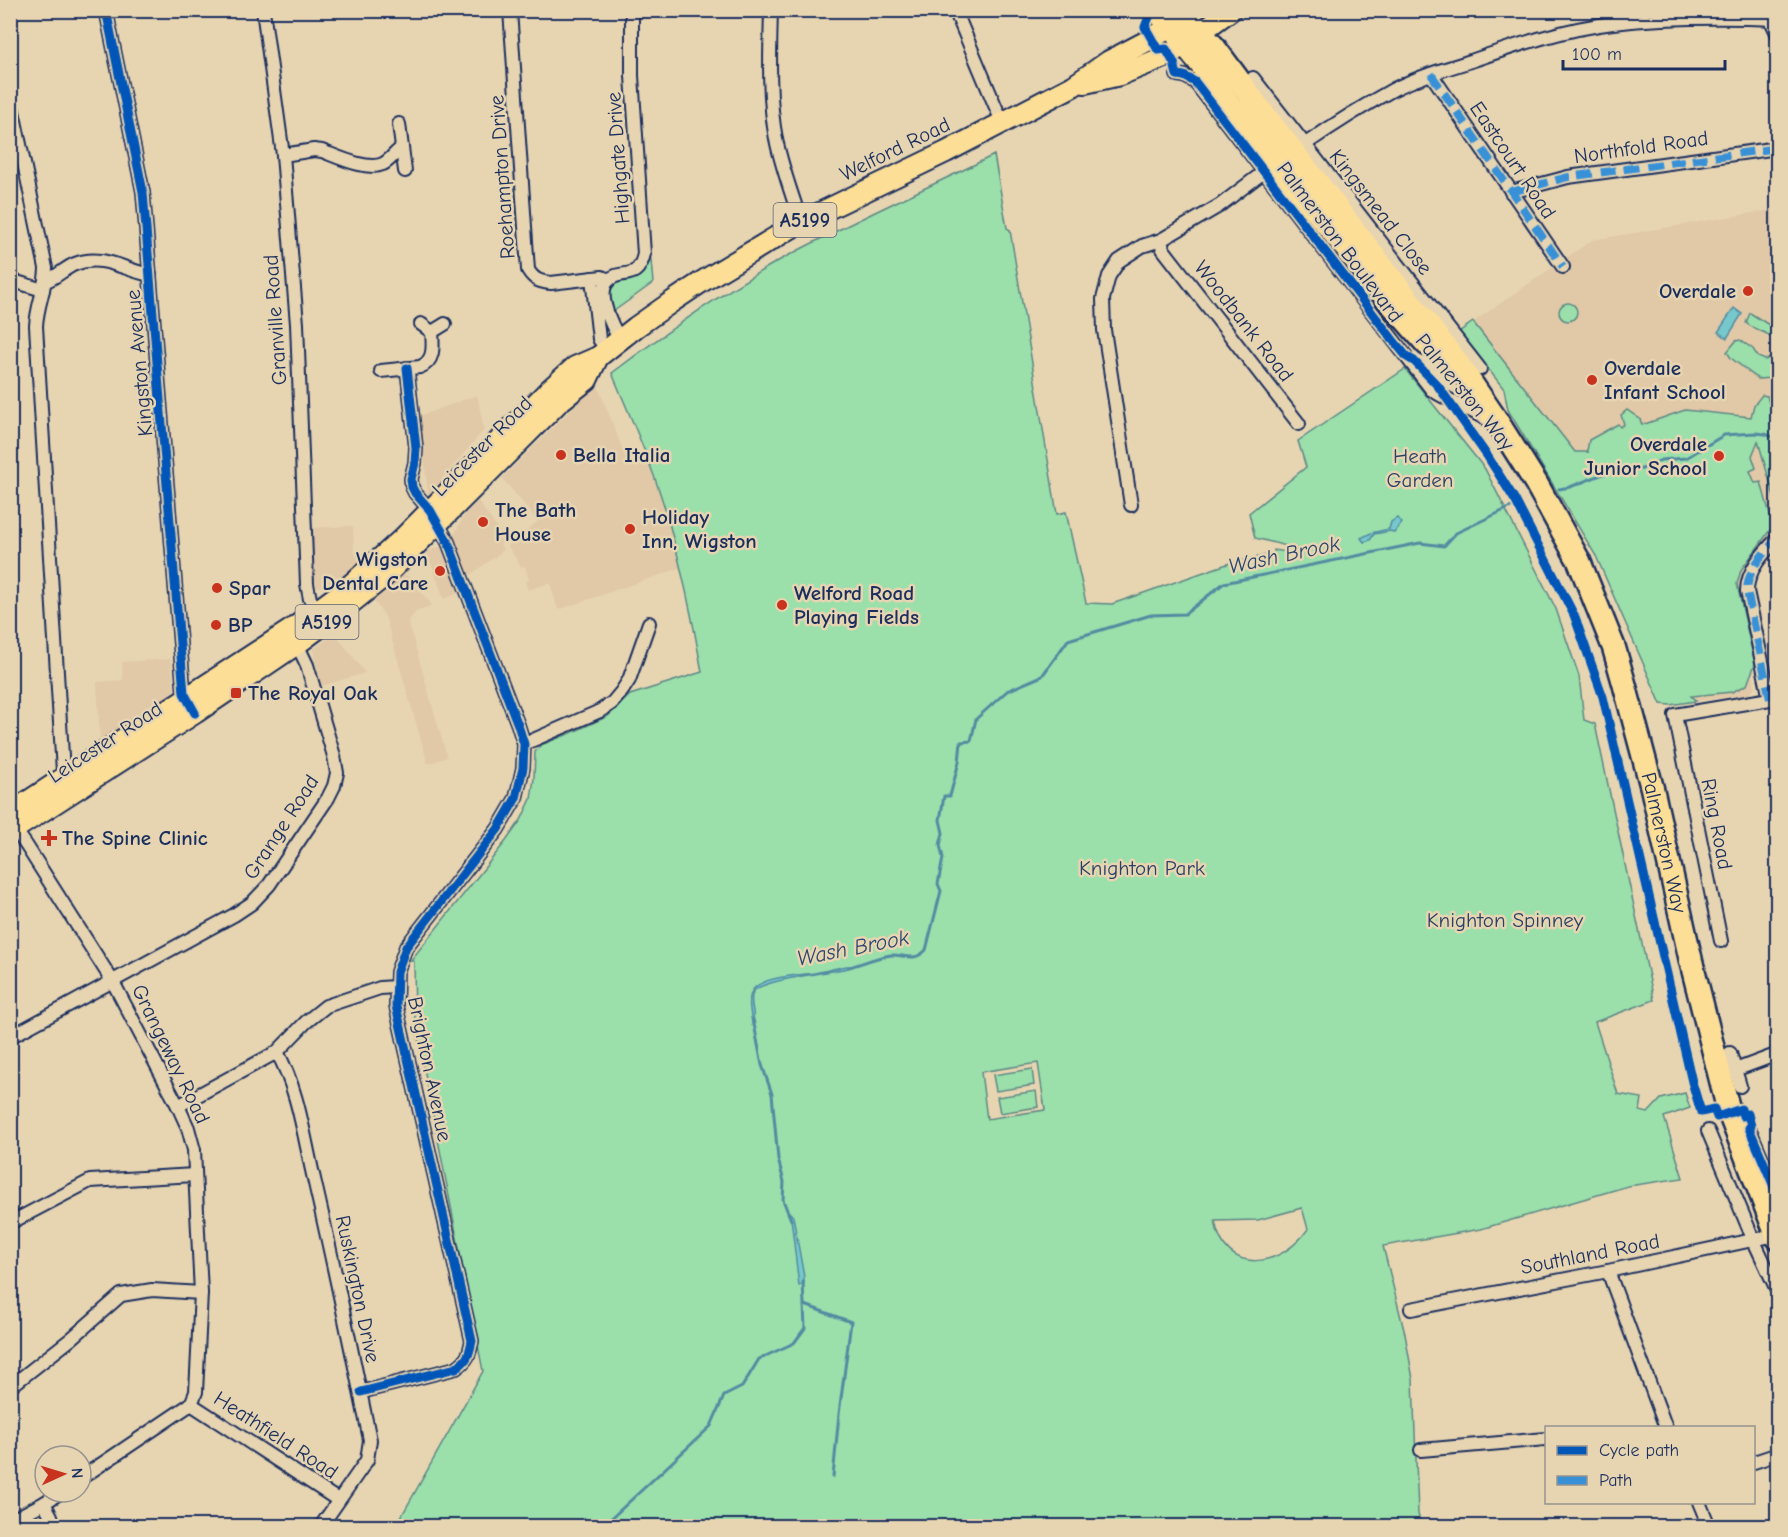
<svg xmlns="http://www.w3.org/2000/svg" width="1788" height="1537" viewBox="0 0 1788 1537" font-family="'Comic Neue',sans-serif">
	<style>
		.built { fill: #e1c8a7 }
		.green { fill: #9bdfab; stroke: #5b8784; stroke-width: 1.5; fill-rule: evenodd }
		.water { fill: #77c8cd; stroke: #528ba1; stroke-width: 1.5 }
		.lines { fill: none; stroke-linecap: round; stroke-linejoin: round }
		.stream { stroke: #528ba1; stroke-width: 3 }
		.street-casing { stroke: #1b2f5e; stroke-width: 16 }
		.primary-casing { stroke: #1b2f5e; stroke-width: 24 }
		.highway-casing { stroke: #1b2f5e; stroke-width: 27 }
		.street { stroke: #e7d5b2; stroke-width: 12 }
		.primary { stroke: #fdde96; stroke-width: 20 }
		.highway { stroke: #fdde96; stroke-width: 22 }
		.quiet { stroke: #3891d7; stroke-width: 8; stroke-dasharray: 15 8; stroke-linecap: butt }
		.cycleway-casing { stroke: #e7d5b2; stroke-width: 13 }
		.cycleway { stroke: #0057b8; stroke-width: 9 }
		.poi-dot { fill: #c8321e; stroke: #e7d5b2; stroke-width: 2 }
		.labels { text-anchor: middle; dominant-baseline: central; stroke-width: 5; stroke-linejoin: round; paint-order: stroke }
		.shield { fill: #e7d5b2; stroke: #586177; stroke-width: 1.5 }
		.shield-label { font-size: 20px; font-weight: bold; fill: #1b2f5e }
		.street-label { font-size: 21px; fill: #1b2f5e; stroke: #e7d5b2 }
		.poi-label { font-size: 21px; font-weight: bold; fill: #1b2f5e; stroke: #e7d5b2; text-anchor: start }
		.park-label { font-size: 21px; fill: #284166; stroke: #e7d5b2 }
		.water-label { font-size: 22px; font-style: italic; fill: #29466f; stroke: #e7d5b2 }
	</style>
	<rect width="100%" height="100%" fill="#e7d5b2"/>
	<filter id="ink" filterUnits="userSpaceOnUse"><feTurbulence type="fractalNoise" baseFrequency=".0167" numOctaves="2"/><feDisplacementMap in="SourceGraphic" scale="12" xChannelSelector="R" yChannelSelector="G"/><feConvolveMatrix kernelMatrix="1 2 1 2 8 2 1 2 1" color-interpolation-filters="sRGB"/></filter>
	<g filter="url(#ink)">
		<!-- built -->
		<g class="built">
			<path d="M1777 209V416L1759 440 1777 507V532L1743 579 1755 686 1750 694 1670 705 1587 526 1511 400 1459 332 1592 240Z"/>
			<path d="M597 384 628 463 645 454 668 518 680 568 558 610 550 583 528 590 525 582 529 580 525 566 521 567 508 546 538 521 502 478Z"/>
			<path d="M477 395 484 430 428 495 420 416Z"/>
			<path d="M478 501 505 540 500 545 504 550 469 576 454 535 465 514Z"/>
			<path d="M353 526 354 552 360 561 329 588 312 586 310 528Z"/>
			<path d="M441 546 459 593 444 599 427 552Z"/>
			<path d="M405 574 432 605 416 612 408 621 447 757 428 764 385 616 374 601Z"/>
			<path d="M335 633 365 673 322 686 314 658V649Z"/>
			<path d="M171 659 174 690 170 696 100 741 97 682 123 680 122 662Z"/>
		</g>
		<!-- green -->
		<g class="green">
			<path d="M994 155 1007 228 1010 230 1057 514 1066 512 1086 603 1112 604 1230 563 1274 554V550L1301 554 1302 550 1255 538 1249 513 1306 467 1298 441 1405 369 1485 469 1556 609 1579 676 1584 720 1595 724 1654 1000 1595 1022 1618 1094 1642 1098 1640 1111 1648 1113 1661 1099 1685 1093 1690 1108 1664 1117 1683 1178 1628 1186 1481 1229 1383 1246 1405 1334 1413 1379 1418 1514 1421 1524 1449 1526H396L483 1371 415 1022 414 962 411 960 506 841 521 820 531 799 534 778 535 752 541 745 571 733 608 716 630 695 702 672C693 620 682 569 668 519 654 469 632 421 612 373 666 332 721 293 780 260 850 222 923 190 994 155ZM1038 1063 1045 1110 987 1119 981 1072ZM1302 1208 1308 1229C1282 1267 1225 1278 1215 1221L1258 1220Z"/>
			<path d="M651 260 653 283 614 311C608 301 608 286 620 281 625 279 630 280 635 278 642 275 646 266 651 260Z"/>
			<circle cx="1568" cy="312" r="9"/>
			<path d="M1750 313 1777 330V348C1775 331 1757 333 1746 323Z"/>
			<path d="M1473 322 1575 452H1589L1587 451 1589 440 1618 424 1620 427 1624 424 1621 415 1627 410 1640 419 1642 425 1685 410 1751 417 1754 405 1762 395 1767 396 1769 403 1777 399V507L1758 441 1752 456 1756 468 1750 471 1755 483 1761 482 1773 526 1741 570 1737 584 1755 664 1747 685 1732 692 1691 696 1696 701 1670 705 1661 704 1596 556 1508 410 1504 389 1459 332Z"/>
			<path d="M1740 340 1753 349 1758 357 1765 360 1773 357 1777 349V372L1772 378 1758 379 1731 358 1727 352 1736 341Z"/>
			<path d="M1032 1069 1034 1085 996 1091 993 1075Z"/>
			<path d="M1036 1091 1038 1107 1000 1113 997 1097Z"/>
		</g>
		<!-- water -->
		<g class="water">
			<path d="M1734 308 1742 314 1727 338 1718 332Z"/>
			<path d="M1397 518 1402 523 1394 533 1391 531 1374 534 1370 540 1364 542 1361 538 1371 533 1389 529 1391 522Z"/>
			<path d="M847 966H852L848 968C832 972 760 980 753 992 748 1002 757 1014 752 1024 751 1014 747 1000 752 991 759 977 800 975 814 973 825 971 836 968 847 966Z"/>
			<path d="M787 1210 793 1216 804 1277V1284L799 1286 791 1218Z"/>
		</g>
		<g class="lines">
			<!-- stream -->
			<g class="stream">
				<path d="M1559 489 1570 487 1603 474 1642 469 1661 460 1686 458 1724 435 1755 433 1765 434 1778 439"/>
				<path d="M849 967C863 963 877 957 891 955 903 954 914 963 926 950L941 891 938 884 943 858 940 845 943 833 940 820 944 796H950L959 762 961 742 971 741 976 719 1007 691 1042 676 1068 640 1151 615 1185 614 1224 583 1420 543 1444 546 1456 533 1511 507"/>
				<path d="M753 1019 762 1065 772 1094 778 1159 784 1182 783 1200 791 1220"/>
				<path d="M805 1305 851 1322 839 1414 833 1477"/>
				<path d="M603 1526 711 1426 724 1396 742 1387 759 1359 794 1343 805 1328 803 1282"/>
			</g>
			<defs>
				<g id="street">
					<path d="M106 10 143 192 183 681 184 693 188 702"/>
					<path d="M263 10 283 155 297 324 307 584 310 599 320 614"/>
					<path d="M510 10 528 270C534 280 540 282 551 283L602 277 609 280"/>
					<path d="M771 10C770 53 768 97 776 139 782 168 792 195 801 222"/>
					<path d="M955 10 1002 122"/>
					<path d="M1768 14 1778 35"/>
					<path d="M1431 74 1563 267"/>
					<path d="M1177 75 1184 76 1195 82 1432 390C1449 401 1468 408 1486 419"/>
					<path d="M1253 78 1480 369"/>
					<path d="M10 97 46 268C46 288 37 305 36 326L63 772 69 782"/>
					<path d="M399 124 405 171"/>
					<path d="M1304 145C1333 125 1363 106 1394 89 1418 77 1445 69 1471 61 1517 45 1564 29 1613 23 1667 17 1723 17 1778 19"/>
					<path d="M283 155 314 150 322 151C338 157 367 171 383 164 391 160 395 152 402 148"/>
					<path d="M1511 192 1568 177 1778 148"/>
					<path d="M1161 240 1163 249 1299 424"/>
					<path d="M592 278 599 339 607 350"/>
					<path d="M10 280 43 290"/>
					<path d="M46 281C57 277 65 268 75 264 102 253 124 270 150 275"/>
					<path d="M421 324 432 332 445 324"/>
					<path d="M620 339C612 327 596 294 608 281 621 267 637 284 644 254L632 76V10"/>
					<path d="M381 371 420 367C435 361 433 346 432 332"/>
					<path d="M1131 505 1104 330 1103 299 1109 276 1119 261 1142 246 1161 240 1219 206 1269 168"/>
					<path d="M1770 699 1747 591C1747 570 1764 552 1778 538"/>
					<path d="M524 744 600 711 612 703 622 691 629 680 649 623"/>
					<path d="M12 825 26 845 113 982 178 1106 188 1128 194 1150 201 1293 196 1392 191 1404"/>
					<path d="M1721 941 1675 715 1770 699H1778"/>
					<path d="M10 1037 234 915 252 903 269 885 328 798 334 786 337 773 334 756 307 665 297 644"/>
					<path d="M277 1052C298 1089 304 1137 314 1179 334 1265 352 1352 370 1440L367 1460 321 1526"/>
					<path d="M1730 1053 1740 1086"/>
					<path d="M1735 1070 1778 1054"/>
					<path d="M178 1106 277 1052 306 1022 326 1006 380 988 395 987"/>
					<path d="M1749 1128 1778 1196"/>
					<path d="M1708 1131 1754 1241 1778 1292"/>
					<path d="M10 1223 90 1181 195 1175"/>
					<path d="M1608 1271 1666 1428"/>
					<path d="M1411 1309 1608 1271 1776 1235"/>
					<path d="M10 1387 71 1339 121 1295 152 1290 201 1293"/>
					<path d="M361 1392 456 1368C468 1360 469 1355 472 1341L396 1006 397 972 406 947 498 829 516 798 523 768 524 744 518 725 448 542 430 510 415 493 412 487 411 479 415 463 416 448 407 368"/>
					<path d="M191 1404 338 1500"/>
					<path d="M1421 1450 1546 1439"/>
					<path d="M1754 1462 1778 1454"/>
					<path d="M81 1478 191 1404"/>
					<path d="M1699 1502 1709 1526"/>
					<path d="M44 1503 51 1516 54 1526"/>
					<path d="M10 1521 44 1503 61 1492"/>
				</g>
				<g id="primary">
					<path d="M1085 83 1120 75 1169 55 1231 10"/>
					<path d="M10 813 295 627 345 590 402 539 549 390 575 367 598 357 636 327 673 301 703 281 801 222 946 152 1073 86 1109 61 1151 39 1182 19"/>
					<path d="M10 832 195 713 297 644 340 612 386 575 559 402 587 380 598 357"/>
				</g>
				<g id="highway">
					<path d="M1157 10 1200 63 1230 105 1389 301 1427 344"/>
					<path id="s1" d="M1184 10 1201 33 1214 47 1260 109 1456 361 1495 418 1536 483 1579 561 1614 648 1624 683 1652 788 1691 961 1729 1112 1778 1238"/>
				</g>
			</defs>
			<!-- street casing -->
			<use href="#street" class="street-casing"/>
			<!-- primary casing -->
			<use href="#primary" class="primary-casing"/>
			<!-- highway casing -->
			<use href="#highway" class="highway-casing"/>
			<!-- street -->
			<use href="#street" class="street"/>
			<!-- primary -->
			<use href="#primary" class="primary"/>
			<!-- highway -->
			<use href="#highway" class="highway"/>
			<!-- quiet -->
			<g class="quiet">
				<path d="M1431 74 1563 267"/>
				<path d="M1511 192 1568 177 1778 148"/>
				<path d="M1770 699 1747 591C1747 570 1764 552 1778 538"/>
			</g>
			<defs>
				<g id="cycleway">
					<path d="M106 10 143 192 183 681 184 693 195 713"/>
					<path d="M1145 10 1149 17 1145 27 1158 50 1166 49 1174 63 1177 75 1184 76 1195 82 1393 340 1407 357 1414 361 1438 386 1488 457 1515 500 1574 615 1603 697 1692 1082 1701 1112 1714 1109 1717 1117 1741 1109 1743 1116 1748 1114 1751 1126 1749 1128 1778 1196"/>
					<path d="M361 1392 456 1368C468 1360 469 1355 472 1341L396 1006 397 972 406 947 498 829 516 798 523 768 524 744 518 725 448 542 430 510 415 493 412 487 411 479 415 463 416 448 407 368"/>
				</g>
			</defs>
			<!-- cycleway casing -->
			<use href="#cycleway" class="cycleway-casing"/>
			<!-- cycleway -->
			<use href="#cycleway" class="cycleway"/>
		</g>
	</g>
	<!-- markers -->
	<g class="poi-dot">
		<circle cx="1748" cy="291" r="6"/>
		<circle cx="1592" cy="380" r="6"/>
		<circle cx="561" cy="455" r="6"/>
		<circle cx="1719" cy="456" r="6"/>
		<circle cx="483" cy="522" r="6"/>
		<circle cx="630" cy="529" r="6"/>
		<circle cx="440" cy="571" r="6"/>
		<circle cx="217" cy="588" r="6"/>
		<circle cx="782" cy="605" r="6"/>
		<circle cx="216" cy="625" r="6"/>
		<rect x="230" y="687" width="12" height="12" rx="3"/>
		<path d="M46 829h6v6h6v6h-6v6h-6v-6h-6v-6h6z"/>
	</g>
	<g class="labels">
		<!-- shield labels -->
		<g class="shield">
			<rect x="773.5" y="203" width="63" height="34" rx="4.5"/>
			<rect x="295.5" y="605" width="63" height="34" rx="4.5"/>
		</g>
		<g class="shield-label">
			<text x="805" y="220">A5199</text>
			<text x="327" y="622">A5199</text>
		</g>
		<!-- street labels -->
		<g class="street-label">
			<text transform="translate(1641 147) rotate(-8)">Northfold Road</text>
			<text transform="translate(895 149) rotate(-26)">Welford Road</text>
			<text transform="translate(618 158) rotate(-94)">Highgate Drive</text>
			<text transform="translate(1513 160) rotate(56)">Eastcourt Road</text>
			<text transform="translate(502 177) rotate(-94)">Roehampton Drive</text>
			<text transform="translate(1381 212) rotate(52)">Kingsmead Close</text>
			<text transform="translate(1340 242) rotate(53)">Palmerston Boulevard</text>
			<text transform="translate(275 320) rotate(-94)">Granville Road</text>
			<text transform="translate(1244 321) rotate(52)">Woodbank Road</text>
			<text transform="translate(139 363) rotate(-95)">Kingston Avenue</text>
			<text transform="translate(1465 392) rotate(51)">Palmerston Way</text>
			<text transform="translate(482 446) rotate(-45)">Leicester Road</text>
			<text transform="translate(105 742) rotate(-33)">Leicester Road</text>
			<text transform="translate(1717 824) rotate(79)">Ring Road</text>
			<text transform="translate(281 827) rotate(-57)">Grange Road</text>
			<text stroke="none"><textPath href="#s1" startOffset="974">Palmerston Way</textPath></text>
			<text transform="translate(171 1054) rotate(64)">Grangeway Road</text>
			<text transform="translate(430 1069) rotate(78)">Brighton Avenue</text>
			<text transform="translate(1590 1254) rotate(-11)">Southland Road</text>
			<text transform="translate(358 1289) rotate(78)">Ruskington Drive</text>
			<text transform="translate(276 1435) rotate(33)">Heathfield Road</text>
		</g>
		<!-- poi labels -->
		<g class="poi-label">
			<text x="1736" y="291" text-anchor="end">Overdale</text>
			<text x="1604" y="368">Overdale<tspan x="1604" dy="24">Infant School</tspan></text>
			<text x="1707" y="444" text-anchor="end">Overdale<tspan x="1707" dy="24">Junior School</tspan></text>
			<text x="573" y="455">Bella Italia</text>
			<text x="495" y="510">The Bath<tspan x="495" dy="24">House</tspan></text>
			<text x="642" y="517">Holiday<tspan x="642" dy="24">Inn, Wigston</tspan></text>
			<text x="428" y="559" text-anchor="end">Wigston<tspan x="428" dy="24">Dental Care</tspan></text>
			<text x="229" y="588">Spar</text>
			<text x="794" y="593">Welford Road<tspan x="794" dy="24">Playing Fields</tspan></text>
			<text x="228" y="625">BP</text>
			<text x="248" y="693">The Royal Oak</text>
			<text x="62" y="838">The Spine Clinic</text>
		</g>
		<!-- park labels -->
		<g class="park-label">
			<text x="1420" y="456">Heath<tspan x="1420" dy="24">Garden</tspan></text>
			<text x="1142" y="868">Knighton Park</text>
			<text x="1505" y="920">Knighton Spinney</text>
		</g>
		<!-- water labels -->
		<g class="water-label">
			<text transform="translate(1284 555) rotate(-12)">Wash Brook</text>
			<text transform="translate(853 948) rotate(-11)">Wash Brook</text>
		</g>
	</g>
	<!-- margin -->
	<rect width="1788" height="1537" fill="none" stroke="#e7d5b2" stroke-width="36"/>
	<rect x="18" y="18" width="1752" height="1501" fill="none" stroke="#1b2f5e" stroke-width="2" filter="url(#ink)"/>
	<!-- legend -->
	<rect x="1545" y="1426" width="210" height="78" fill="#e7d5b2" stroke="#959390" stroke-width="1.5"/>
	<rect x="1557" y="1446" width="30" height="9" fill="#0057b8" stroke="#959390" stroke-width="1.5"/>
	<text x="1599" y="1456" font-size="18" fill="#1b2f5e">Cycle path</text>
	<rect x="1557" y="1476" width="30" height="9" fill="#3891d7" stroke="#959390" stroke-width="1.5"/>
	<text x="1599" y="1486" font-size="18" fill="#1b2f5e">Path</text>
	<!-- north arrow -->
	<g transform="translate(63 1474) rotate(86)"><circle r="28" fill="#e7d5b2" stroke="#959390" stroke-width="1.5"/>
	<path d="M0-4.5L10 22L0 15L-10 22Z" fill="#c8321e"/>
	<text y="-9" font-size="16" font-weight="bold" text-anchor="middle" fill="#1b2f5e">N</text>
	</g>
	<!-- scale -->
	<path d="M1563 60v9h162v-9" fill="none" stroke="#1b2f5e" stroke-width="3"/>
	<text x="1572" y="60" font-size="18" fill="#1b2f5e" stroke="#e7d5b2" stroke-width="4.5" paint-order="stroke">100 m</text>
</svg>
